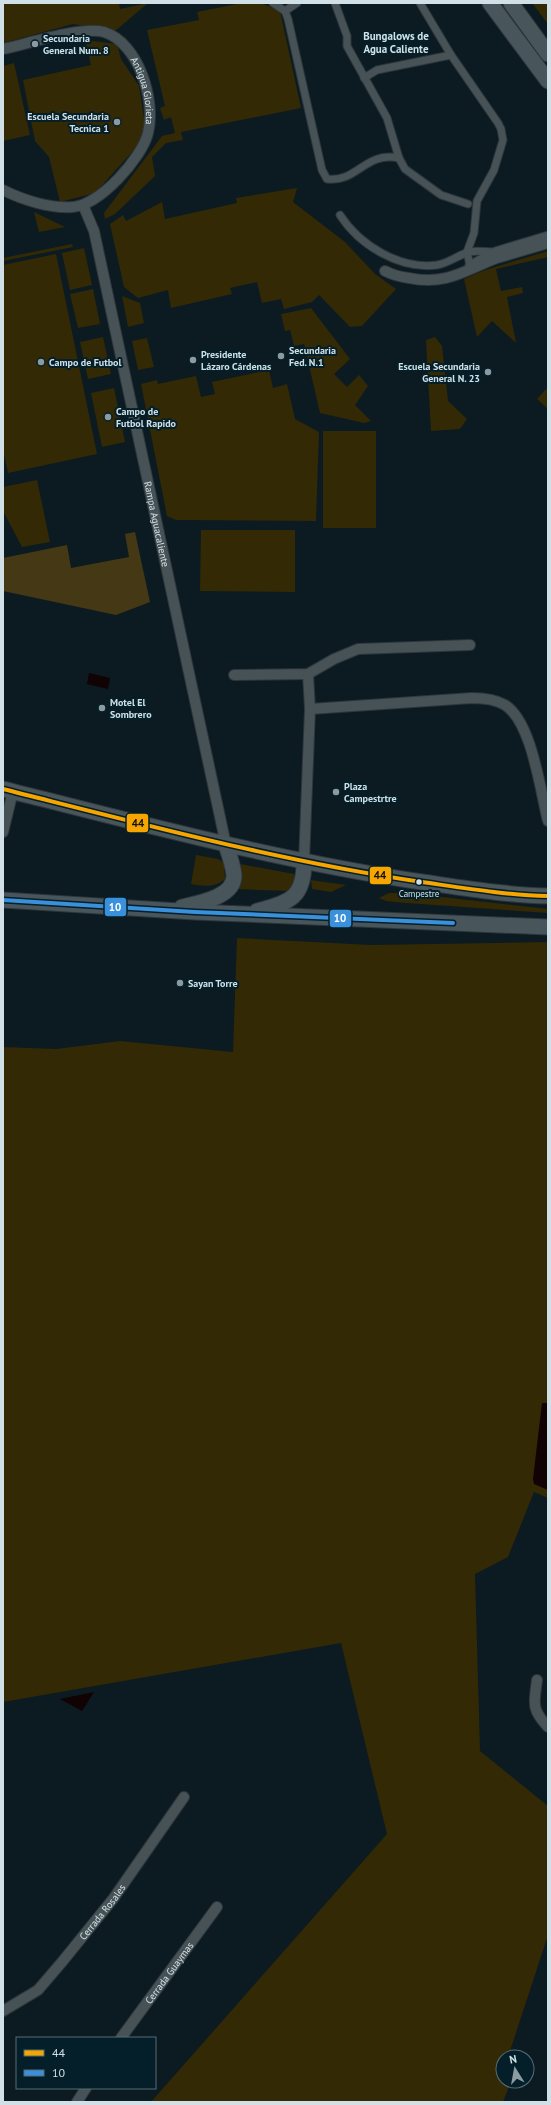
<svg xmlns="http://www.w3.org/2000/svg" width="551" height="2105" viewBox="0 0 551 2105" font-family="'PT Sans',sans-serif">
	<style>
		.green { fill: #332904 }
		.forest { fill: #443914 }
		.water { fill: #110203 }
		.lines { fill: none; stroke-linecap: round; stroke-linejoin: round }
		.pedestrian-casing { stroke: #2d363b; stroke-width: 9 }
		.minor-casing { stroke: #2d363b; stroke-width: 12 }
		.primary-casing { stroke: #2d363b; stroke-width: 17 }
		.pedestrian { stroke: #475256; stroke-width: 7 }
		.minor { stroke: #475256; stroke-width: 10 }
		.primary { stroke: #48565c; stroke-width: 15 }
		.bus-1-casing { stroke: #041f29; stroke-width: 7 }
		.bus-2-casing { stroke: #041f29; stroke-width: 7 }
		.bus-1 { stroke: #f7a600; stroke-width: 4 }
		.bus-2 { stroke: #3a90db; stroke-width: 4 }
		.poi-dot { fill: #8b9ba1; stroke: #041f29; stroke-width: 1.5 }
		.bus-dot { fill: #d0e0e6; stroke: #041f29; stroke-width: 1.5 }
		.labels { text-anchor: middle; dominant-baseline: central; stroke-width: 4; stroke-linejoin: round; paint-order: stroke }
		.bus-label { font-size: 9px; fill: #d0e0e6; stroke: #041f29 }
		.poi-label { font-size: 10px; font-weight: bold; fill: #d0e0e6; stroke: #041f29; text-anchor: start }
		.street-label { font-size: 10px; fill: #d0e0e6; stroke: #041f29 }
		.neighbourhood-label { font-size: 11px; font-weight: bold; fill: #d0e0e6; stroke: #041f29 }
		.line-badge { stroke: #041f29; stroke-width: 1.5 }
		.badge-label { font-size: 11px; text-anchor: middle; font-weight: bold; fill: #fff }
		.pale-badge-label { font-size: 11px; text-anchor: middle; font-weight: bold; fill: #111 }
	</style>
	<rect width="100%" height="100%" fill="#0c1b21"/>
	<!-- green -->
	<g class="green">
		<path d="M3 3H119L120 9 148 3 115 31 73 24 3 43Z"/>
		<path d="M242 3H261L280 11 301 108 181 132 183 140 166 143 152 157 155 176 115 214 105 219 104 213 162 136 175 133 171 117 164 120 160 108 165 106 147 30 199 20 197 12Z"/>
		<path d="M532 3H548V24Z"/>
		<path d="M85 40 117 44 121 59 139 86 145 125 141 142 95 193 60 202 49 157 35 141 23 80 91 65Z"/>
		<path d="M14 63 30 135 3 141V66Z"/>
		<path d="M297 188 293 202 345 242 375 274 396 289 362 326 350 327 319 295 312 302 284 309 281 299 262 303 257 282 230 288 232 294 171 308 168 290 138 298 124 287 110 224 123 215 126 221 162 202 165 219 237 203 236 198Z"/>
		<path d="M34 212 65 227 39 232Z"/>
		<path d="M72 244 73 247 3 261V258Z"/>
		<path d="M84 248 92 285 70 290 62 253Z"/>
		<path d="M548 251V257L496 269 501 291 522 287 523 293 507 297 516 343 492 321 477 337 464 279 485 270Z"/>
		<path d="M56 254 97 454 8 473 3 450V265Z"/>
		<path d="M93 289 100 324 78 328 70 294Z"/>
		<path d="M122 296 140 303 144 323 128 327Z"/>
		<path d="M311 308 350 359 334 374 347 387 359 375 368 386 355 405 371 421 364 423 320 413 304 344 294 346 290 330 285 331 281 314Z"/>
		<path d="M103 337 111 374 88 379 80 342Z"/>
		<path d="M435 337 442 346 448 401 467 419 460 429 431 431 426 340Z"/>
		<path d="M147 338 154 367 138 370 132 341Z"/>
		<path d="M269 370 273 388 287 384 295 419 319 432 316 521 176 520 167 516 141 384 157 380 158 384 196 376 201 397 215 394 212 382Z"/>
		<path d="M548 387V409L537 399Z"/>
		<path d="M114 388 125 442 102 447 91 393Z"/>
		<rect x="323" y="431" width="53" height="97"/>
		<path d="M37 480 50 542 22 547 3 511V487Z"/>
		<path d="M201 530H295V592L200 591Z"/>
		<path d="M196 855 218 859 224 863 225 879C215 888 202 886 191 884Z"/>
		<path d="M240 864 294 874V885L287 891 238 889 242 882Z"/>
		<path d="M311 880 346 885 331 892 312 889Z"/>
		<path d="M389 893H407L548 909V913L406 903 386 901 379 898Z"/>
		<path d="M237 938 371 945 548 942V1498L534 1492 508 1557 475 1574 480 1751 548 1806V1935L510 2051 519 2057H503V2081H511L503 2102H151L387 1834 341 1643 3 1702V1047L56 1049 120 1041 233 1052Z"/>
	</g>
	<!-- forest -->
	<path class="forest" d="M135 532 150 602 116 615 3 591V558L67 545 71 568 129 557 125 534Z"/>
	<!-- water -->
	<g class="water">
		<path d="M89 673 110 678 108 689 87 684Z"/>
		<path d="M542 1403H548V1490L534 1484 533 1479Z"/>
		<path d="M94 1692 82 1711 60 1699Z"/>
	</g>
	<g class="lines">
		<defs>
			<g id="pedestrian">
				<path d="M273 3 285 11 288 19 322 170 327 179C357 183 365 151 399 158"/>
				<path d="M335 3 347 36V46L387 118 399 158 405 169 441 195 468 204"/>
				<path d="M420 3 451 55 498 123 501 129 503 140 494 170 477 201 474 233 467 252 471 270"/>
				<path d="M285 11 297 3"/>
				<path d="M364 78 377 70 451 55"/>
				<path d="M340 215C360 246 401 270 437 265 449 263 458 255 469 252 476 250 486 252 493 252"/>
				<path d="M469 265 495 251 548 235"/>
			</g>
			<g id="minor">
				<path id="s1" d="M3 49C27 44 82 26 104 32 139 43 156 101 148 133 142 158 100 205 73 207 51 209 23 200 3 190"/>
				<path id="s2" d="M83 205 94 231 226 845"/>
				<path d="M385 271C393 275 400 277 409 278 446 286 465 270 497 258 514 253 531 248 548 243"/>
				<path d="M234 675 308 674 334 659 358 649 470 645"/>
				<path d="M310 709 472 698C483 698 495 699 505 705 532 722 540 790 548 821"/>
				<path d="M3 832 13 791"/>
				<path d="M304 862 310 709 308 674"/>
				<path d="M537 1680C534 1703 531 1709 548 1727"/>
				<path id="s3" d="M3 2011 38 1990 62 1962 113 1899 184 1797"/>
				<path id="s4" d="M121 2038 217 1907"/>
				<path d="M77 2102 86 2088"/>
			</g>
			<g id="primary">
				<path d="M490 3 548 81"/>
				<path d="M511 3 548 54"/>
				<path d="M3 789C142 824 280 861 422 882 464 888 506 895 548 896"/>
				<path d="M3 900 195 912 548 927"/>
				<path d="M182 907C199 903 235 897 234 875 233 865 229 854 226 845"/>
				<path d="M257 911C289 902 304 899 304 862"/>
			</g>
		</defs>
		<!-- pedestrian casing -->
		<use href="#pedestrian" class="pedestrian-casing"/>
		<!-- minor casing -->
		<use href="#minor" class="minor-casing"/>
		<!-- primary casing -->
		<use href="#primary" class="primary-casing"/>
		<!-- pedestrian -->
		<use href="#pedestrian" class="pedestrian"/>
		<!-- minor -->
		<use href="#minor" class="minor"/>
		<!-- primary -->
		<use href="#primary" class="primary"/>
		<defs>
			<path id="bus-1" d="M3 789C142 824 280 861 422 882 464 888 506 895 548 896"/>
			<path id="bus-2" d="M3 900 195 912 453 923"/>
		</defs>
		<!-- bus-1 casing -->
		<use href="#bus-1" class="bus-1-casing"/>
		<!-- bus-2 casing -->
		<use href="#bus-2" class="bus-2-casing"/>
		<!-- bus-1 -->
		<use href="#bus-1" class="bus-1"/>
		<!-- bus-2 -->
		<use href="#bus-2" class="bus-2"/>
	</g>
	<!-- markers -->
	<g class="poi-dot">
		<circle cx="35" cy="44" r="4"/>
		<circle cx="117" cy="122" r="4"/>
		<circle cx="281" cy="356" r="4"/>
		<circle cx="193" cy="360" r="4"/>
		<circle cx="41" cy="362" r="4"/>
		<circle cx="488" cy="372" r="4"/>
		<circle cx="108" cy="417" r="4"/>
		<circle cx="102" cy="708" r="4"/>
		<circle cx="336" cy="792" r="4"/>
		<circle cx="180" cy="983" r="4"/>
	</g>
	<circle class="bus-dot" cx="419" cy="882" r="3.5"/>
	<g class="labels">
		<!-- bus labels -->
		<g class="bus-label">
			<text x="419" y="893">Campestre</text>
		</g>
		<!-- poi labels -->
		<g class="poi-label">
			<text x="43" y="38">Secundaria<tspan x="43" dy="12">General Num. 8</tspan></text>
			<text x="109" y="116" text-anchor="end">Escuela Secundaria<tspan x="109" dy="12">Tecnica 1</tspan></text>
			<text x="289" y="350">Secundaria<tspan x="289" dy="12">Fed. N.1</tspan></text>
			<text x="201" y="354">Presidente<tspan x="201" dy="12">Lázaro Cárdenas</tspan></text>
			<text x="49" y="362">Campo de Futbol</text>
			<text x="480" y="366" text-anchor="end">Escuela Secundaria<tspan x="480" dy="12">General N. 23</tspan></text>
			<text x="116" y="411">Campo de<tspan x="116" dy="12">Futbol Rapido</tspan></text>
			<text x="110" y="702">Motel El<tspan x="110" dy="12">Sombrero</tspan></text>
			<text x="344" y="786">Plaza<tspan x="344" dy="12">Campestrtre</tspan></text>
			<text x="188" y="983">Sayan Torre</text>
		</g>
		<!-- street labels -->
		<g class="street-label">
			<text stroke="none"><textPath href="#s1" startOffset="178">Antigua Glorieta</textPath></text>
			<text stroke="none"><textPath href="#s2" startOffset="328">Rampa Aguacaliente</textPath></text>
			<text stroke="none"><textPath href="#s3" startOffset="142">Cerrada Rosales</textPath></text>
			<text stroke="none"><textPath href="#s4" startOffset="81">Cerrada Guaymas</textPath></text>
		</g>
		<!-- neighbourhood labels -->
		<g class="neighbourhood-label">
			<text x="396" y="36">Bungalows de<tspan x="396" dy="13">Agua Caliente</tspan></text>
		</g>
	</g>
	<g class="line-badge">
		<rect x="126" y="813" width="23" height="20" rx="4" fill="#f7a600"/>
		<rect x="369" y="866" width="23" height="19" rx="4" fill="#f7a600"/>
		<rect x="104" y="897" width="23" height="20" rx="4" fill="#3a90db"/>
		<rect x="329" y="909" width="23" height="19" rx="4" fill="#3a90db"/>
	</g>
	<g class="badge-label">
		<text x="115" y="911">10</text>
		<text x="340" y="922">10</text>
	</g>
	<g class="pale-badge-label">
		<text x="138" y="827">44</text>
		<text x="380" y="879">44</text>
	</g>
	<!-- border -->
	<rect width="551" height="2105" fill="none" stroke="#d0e0e6" stroke-width="8"/>
	<!-- legend -->
	<rect x="16" y="2037" width="140" height="52" fill="#041f29" stroke="#566c75"/>
	<rect x="24" y="2050" width="20" height="6" fill="#f7a600" stroke="#566c75"/>
	<text x="52" y="2057" font-size="12" fill="#d0e0e6">44</text>
	<rect x="24" y="2070" width="20" height="6" fill="#3a90db" stroke="#566c75"/>
	<text x="52" y="2077" font-size="12" fill="#d0e0e6">10</text>
	<!-- north arrow -->
	<g transform="translate(515 2069) rotate(349)"><circle r="19" fill="#041f29" stroke="#566c75"/>
	<path d="M0-3L7 15L0 10L-7 15Z" fill="#8b9ba1"/>
	<text y="-6" font-size="11" font-weight="bold" text-anchor="middle" fill="#d0e0e6">N</text>
	</g>
</svg>
